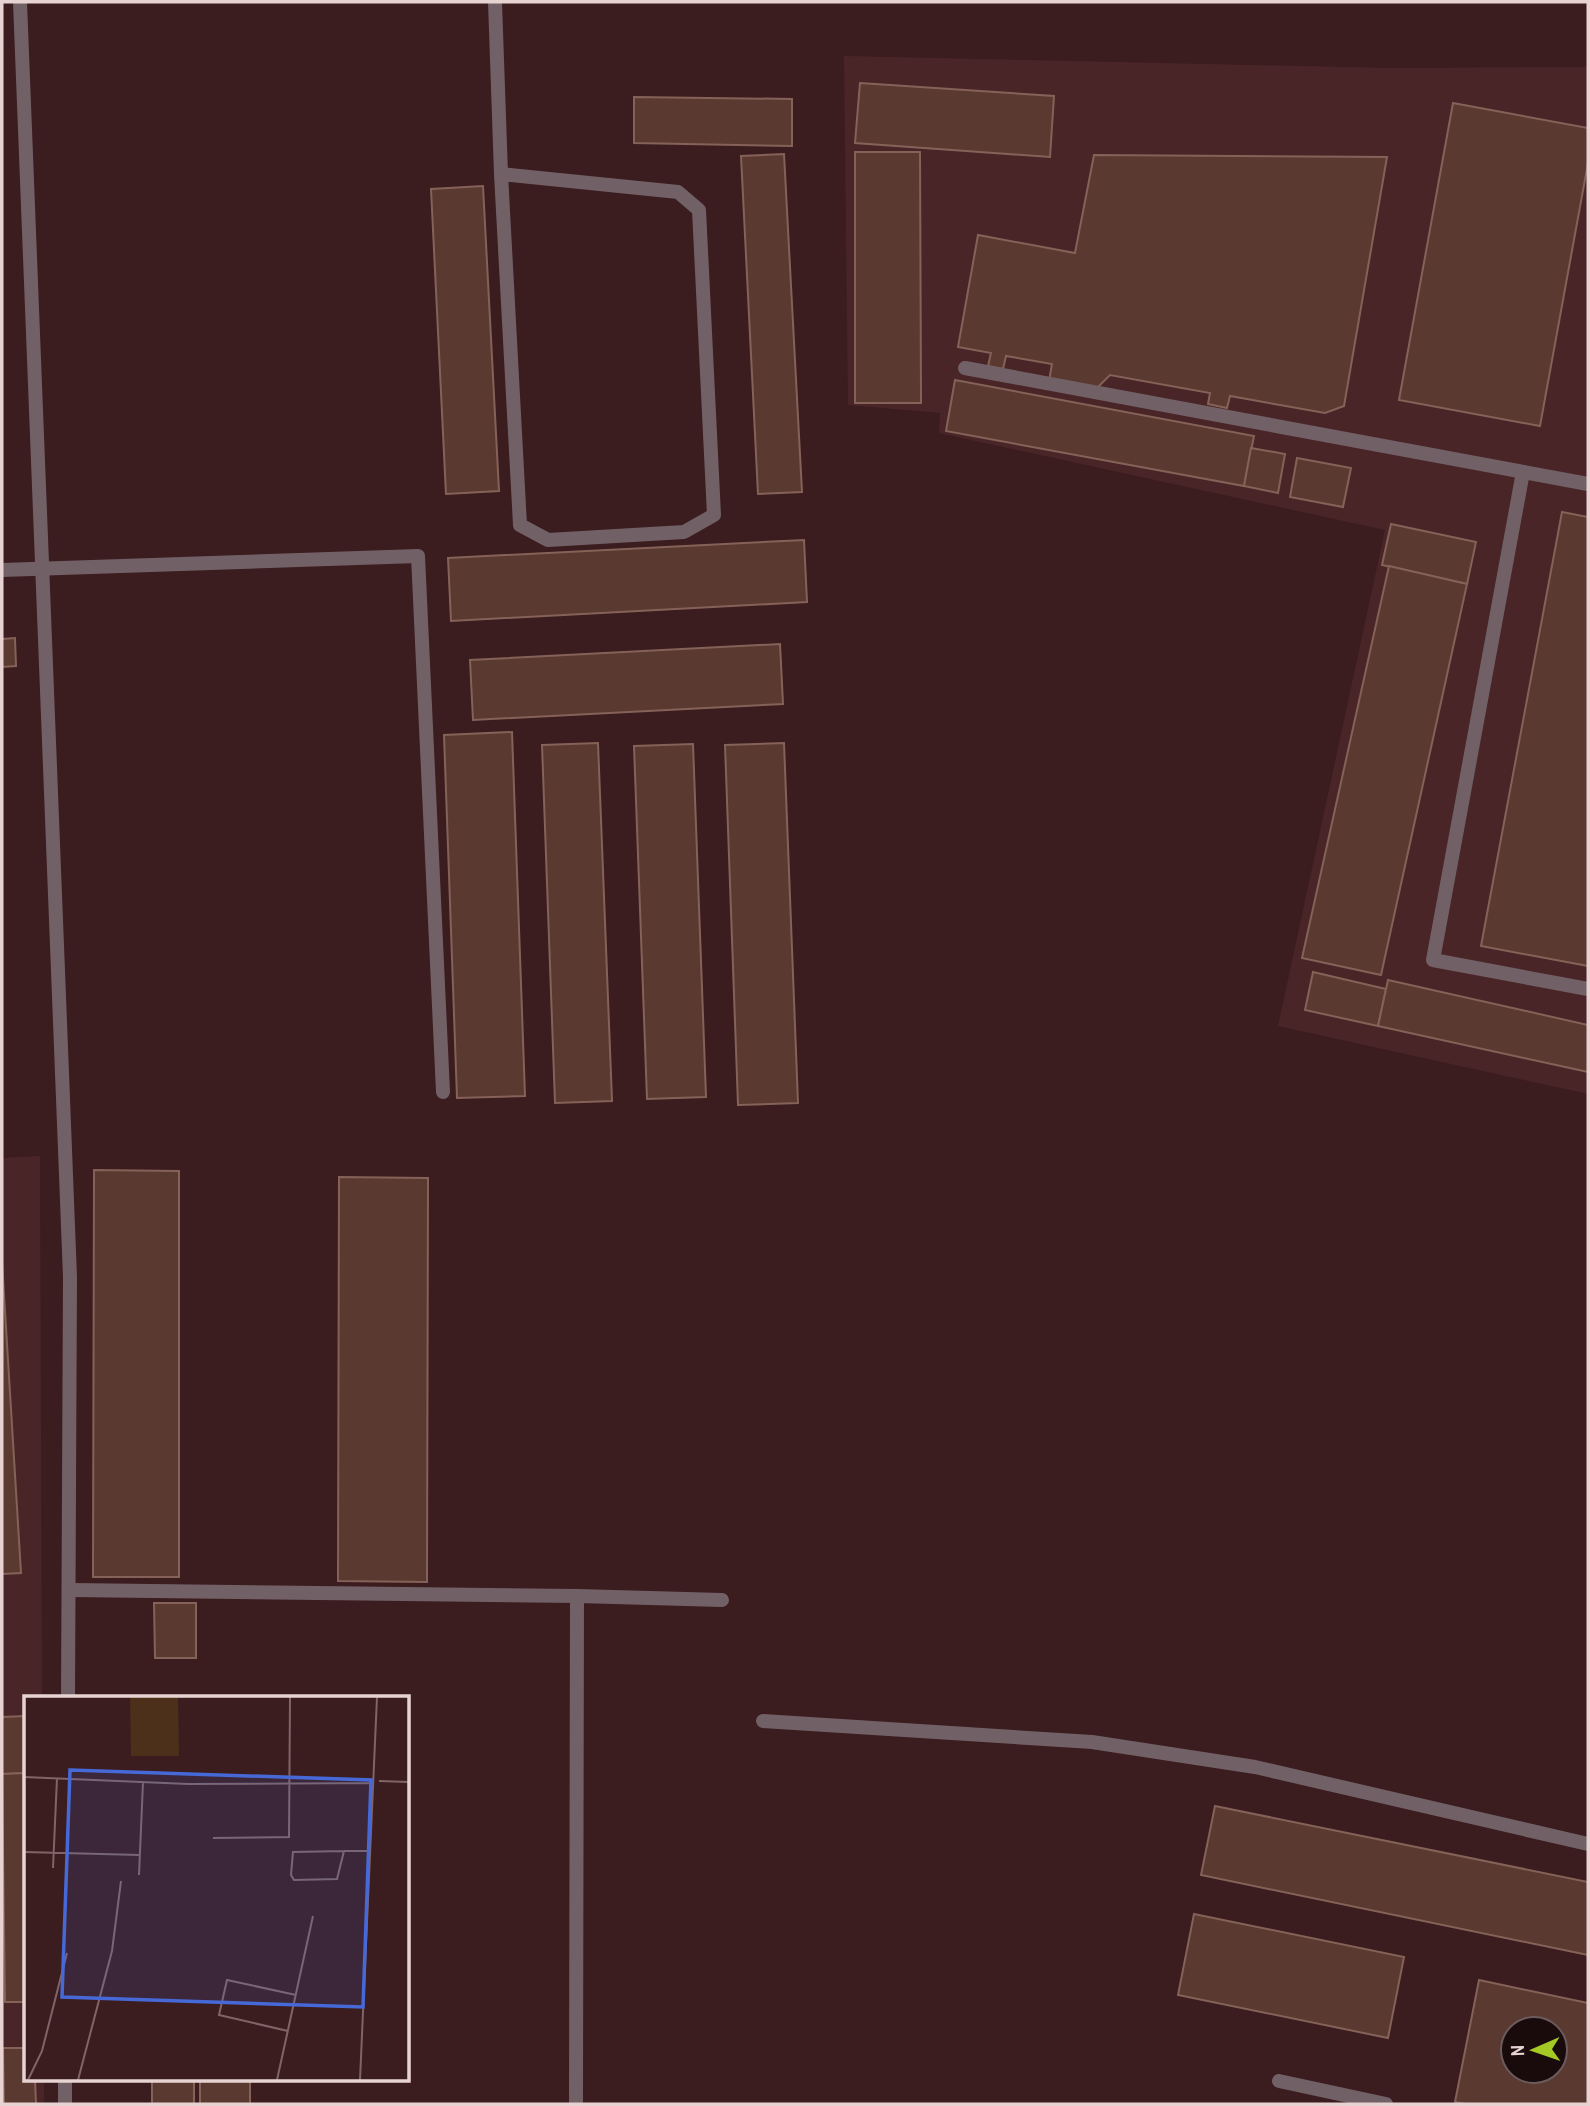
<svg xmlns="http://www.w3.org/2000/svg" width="1590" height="2106" viewBox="0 0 1590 2106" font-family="'Archivo Narrow',sans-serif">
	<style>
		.built { fill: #4a2528 }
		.building { fill: #593930; stroke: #856258; stroke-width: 2; fill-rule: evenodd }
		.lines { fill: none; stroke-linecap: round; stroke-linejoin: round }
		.lane { stroke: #716167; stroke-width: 14 }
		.street { stroke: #716167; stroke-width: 14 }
		.inset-road { fill: none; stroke: #806567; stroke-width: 2 }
		.view { fill: #4669d7; fill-opacity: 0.15; stroke: #4669d7; stroke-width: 3.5 }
		.inset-edge { fill: none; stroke: #e8d3d3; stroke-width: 3.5 }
	</style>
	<rect width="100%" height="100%" fill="#3b1c1f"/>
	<!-- built -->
	<g class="built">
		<path d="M844 56 1391 68 1588 67V1094L1278 1026 1385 530 939 433 940 413 848 405Z"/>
		<path d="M40 1156 42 1698H26V2080H44V2104H2V1158Z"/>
	</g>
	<!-- building -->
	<g class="building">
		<path d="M860 83 1054 96 1050 157 855 143Z"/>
		<path d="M634 97 792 99V146L634 143Z"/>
		<path d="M1453 103 1588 128V163L1540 426 1399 400Z"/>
		<path d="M855 152H920L921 403H855Z"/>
		<path d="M784 154 802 492 758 494 741 156Z"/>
		<path d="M1094 155 1387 157 1344 406 1325 413 1230 396 1227 408 1208 404 1210 393 1110 375 1096 389 1049 381 1052 364 1006 356 1003 369 988 366 991 353 958 347 978 235 1075 253Z"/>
		<path d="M483 186 499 491 446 494 431 189Z"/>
		<path d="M955 380 1254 436 1244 486 946 431Z"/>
		<path d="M1251 448 1285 454 1278 493 1244 486Z"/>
		<path d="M1297 458 1351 468 1343 507 1290 497Z"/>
		<path d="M1562 512 1588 517V966L1481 946Z"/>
		<path d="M1391 524 1476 542 1467 584 1382 565Z"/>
		<path d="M804 540 807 602 451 621 448 558Z"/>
		<path d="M1389 566 1467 584 1381 975 1302 958Z"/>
		<path d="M15 638 16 666 2 667V639Z"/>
		<path d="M780 644 783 704 473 720 470 660Z"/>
		<path d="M512 732 525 1096 457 1098 444 735Z"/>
		<path d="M598 743 612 1101 555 1103 542 745Z"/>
		<path d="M784 743 798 1103 738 1105 725 745Z"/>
		<path d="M693 744 706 1097 647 1099 634 746Z"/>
		<path d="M1313 972 1386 989 1378 1026 1305 1010Z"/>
		<path d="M1388 980 1588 1025V1072L1378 1026Z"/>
		<path d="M94 1170 179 1171V1577H93Z"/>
		<path d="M339 1177 428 1178 427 1582 338 1581Z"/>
		<path d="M2 1262 21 1573 2 1574Z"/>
		<path d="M154 1603H196V1658H155Z"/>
		<path d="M26 1716V1773L2 1774V1717Z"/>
		<path d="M26 1773V2002H5L2 1774Z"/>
		<path d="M1215 1806 1588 1882V1955L1201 1875Z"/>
		<path d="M1194 1914 1404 1957 1388 2038 1178 1995Z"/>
		<path d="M1479 1980 1588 2003V2104H1465L1455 2102ZM1513 2029H1555V2071H1513Z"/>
		<path d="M3 2048H26V2080H35L36 2104H4Z"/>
		<rect x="152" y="2080" width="42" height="24"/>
		<rect x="200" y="2080" width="50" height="24"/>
	</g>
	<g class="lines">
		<!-- lane -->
		<g class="lane">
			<path d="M495 2 501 174"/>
			<path d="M501 174 678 192 699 210 714 515 684 532 548 540 520 525Z"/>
			<path d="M965 368 1588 484"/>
			<path d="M1523 472 1433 960 1588 989"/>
			<path d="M70 1590 577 1596 722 1600"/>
			<path d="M1279 2081 1386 2104"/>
			<path d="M576 2104 577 1596"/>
		</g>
		<!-- street -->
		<g class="street">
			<path d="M20 2 70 1277 68 1698"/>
			<path d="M2 570 418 556 443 1092"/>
			<path d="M763 1721 1092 1742 1255 1767 1588 1844"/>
			<path d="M65 2104V2080"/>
		</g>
	</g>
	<!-- overview -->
	<g transform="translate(24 1696)">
		<rect width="385" height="385" fill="#3b1c1f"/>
		<path d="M106 1H154L155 60H107Z" fill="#4c301a"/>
		<path class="inset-road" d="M0 81 164 88 349 87M355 85 385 86M189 142 265 141 266 1M320 155 313 183 270 184 267 179 269 156ZM320 155H346M0 156 116 159M29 172 33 82M115 179 119 86M264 335 195 319 203 284 272 299M4 384 18 355 43 257M54 384 88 255 97 185M253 384 289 220M336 384 353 1"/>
		<path class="view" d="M46 74 347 84 339 311 38 301Z"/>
		<rect width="385" height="385" class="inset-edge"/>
	</g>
	<!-- border -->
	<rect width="1590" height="2106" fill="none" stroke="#e8d3d3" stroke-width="7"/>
	<!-- north arrow -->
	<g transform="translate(1534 2050) rotate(268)"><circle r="33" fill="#190b0c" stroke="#6c5b5c" stroke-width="2"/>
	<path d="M0-5L12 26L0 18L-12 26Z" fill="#a4c824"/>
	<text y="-10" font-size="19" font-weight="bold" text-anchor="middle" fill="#e8d3d3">N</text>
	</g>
</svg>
